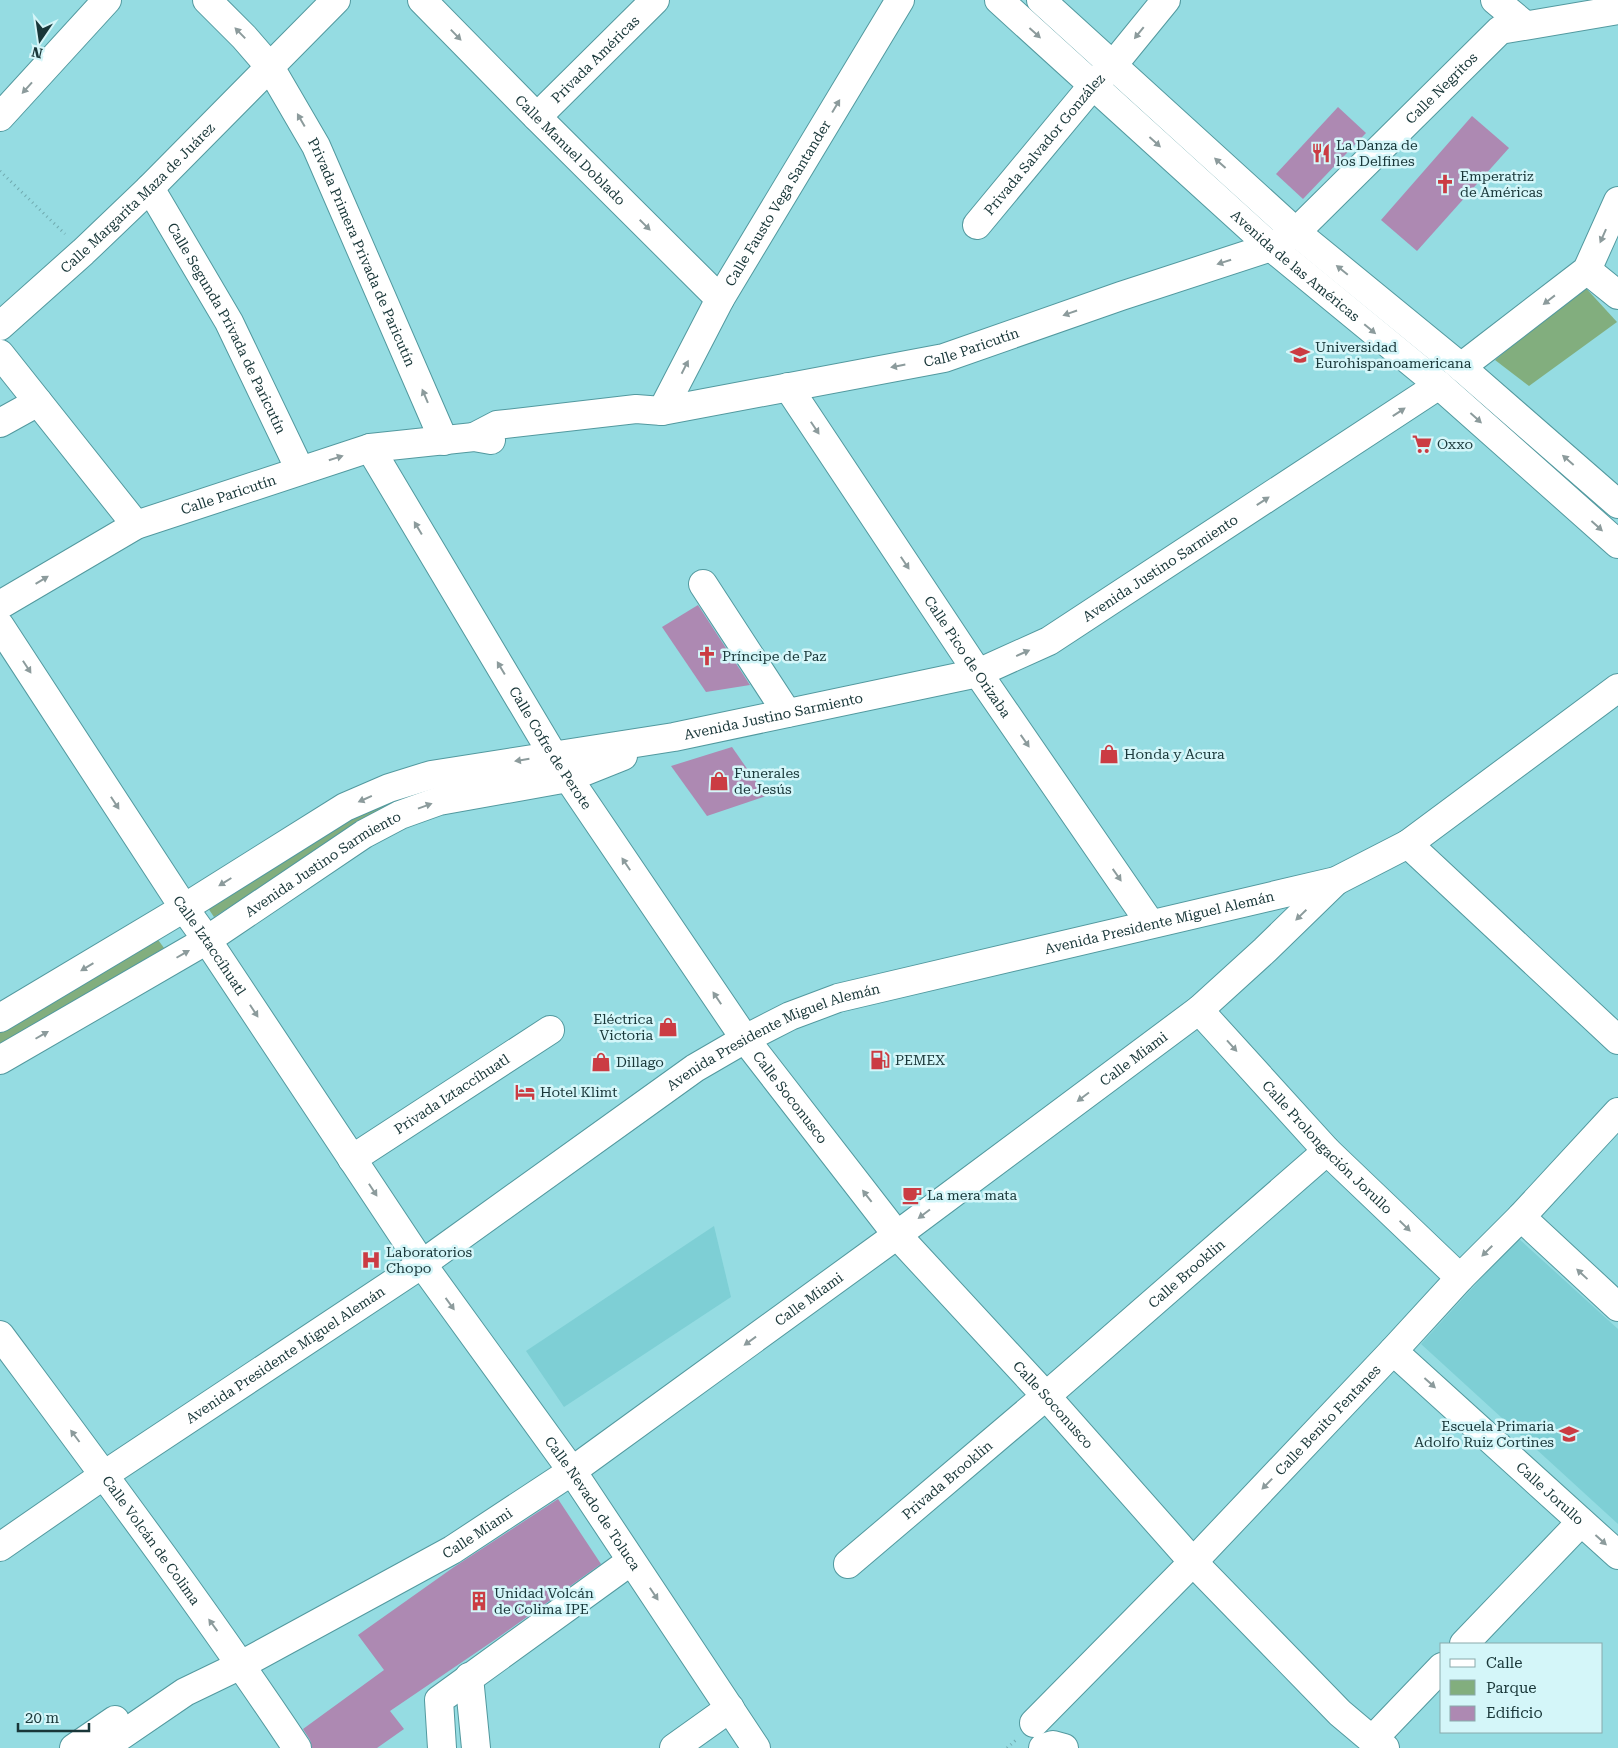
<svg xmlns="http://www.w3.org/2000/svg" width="1618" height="1748" viewBox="0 0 1618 1748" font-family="'Roboto Serif',serif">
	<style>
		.built { fill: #7ecfd5 }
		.green { fill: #82ae7e }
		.building { fill: #ad89b2 }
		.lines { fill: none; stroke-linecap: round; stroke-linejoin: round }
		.street-casing { stroke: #52999f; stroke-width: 30 }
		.secondary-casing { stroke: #52999f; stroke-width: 30 }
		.path { stroke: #70aaaf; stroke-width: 3; stroke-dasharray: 1 4; stroke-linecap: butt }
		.street { stroke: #fff; stroke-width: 28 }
		.secondary { stroke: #fff; stroke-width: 28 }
		.oneway { fill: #8c9b9c }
		.labels { text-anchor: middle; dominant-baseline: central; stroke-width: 5; stroke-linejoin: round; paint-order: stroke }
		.street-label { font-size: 14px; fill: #193739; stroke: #d4f6f9 }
		.poi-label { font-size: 14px; fill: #193739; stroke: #d4f6f9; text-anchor: start }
	</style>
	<rect width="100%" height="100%" fill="#95dce2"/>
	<!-- built -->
	<g class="built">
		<path d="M714 1226 731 1297 564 1407 526 1351Z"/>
		<path d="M1518 1238 1618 1329V1524L1421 1344Z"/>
	</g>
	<!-- green -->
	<g class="green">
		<path d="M1584 286 1617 322 1529 386 1495 360Z"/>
		<path d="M525 767 355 828 214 917 208 908 398 788Z"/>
		<path d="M156 937 164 948 0 1047V1030Z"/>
	</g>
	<!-- building -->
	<g class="building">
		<path d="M1338 107 1366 133 1303 199 1276 174Z"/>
		<path d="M1472 116 1509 148 1417 251 1381 220Z"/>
		<path d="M698 605 750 685 706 692 662 627Z"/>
		<path d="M732 747 766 796 707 816 671 766Z"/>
		<path d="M558 1499 601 1564 496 1639 390 1711 404 1729 377 1748H312L310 1740 303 1729 384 1670 358 1635 454 1567Z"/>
	</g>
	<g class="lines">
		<defs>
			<g id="street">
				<path id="s1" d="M207 0 244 37 270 67 316 146 444 441"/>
				<path id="s2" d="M422 0 537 117 720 299"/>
				<path d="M1495 0 1525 25"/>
				<path d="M0 117 107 0"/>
				<path id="s3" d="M537 117 655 0"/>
				<path id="s4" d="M150 188 229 322 300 470"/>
				<path id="s5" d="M977 225 1093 85 1113 65 1166 0"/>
				<path d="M1587 270 1618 295"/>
				<path id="s6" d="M0 326 83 252 150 188 336 0"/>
				<path d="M0 354 136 525"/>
				<path d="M1461 367 1587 270 1618 201"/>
				<path id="s7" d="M788 387 978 673 1150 923"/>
				<path id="s8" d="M662 411 720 299 900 0"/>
				<path d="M0 423 38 402"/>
				<path id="s9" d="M474 437 497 425 636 409 662 411 944 358 1121 296 1271 247 1296 232 1500 30 1618 10"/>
				<path id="s10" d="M370 448 553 755 577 791 745 1039 897 1235 1046 1396 1193 1562 1340 1713 1372 1740 1385 1748"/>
				<path d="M703 584 787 713"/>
				<path id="s11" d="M0 605 136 525 370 448 474 437 491 440"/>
				<path id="s12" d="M0 626 184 908 207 940 422 1264 572 1471 756 1748"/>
				<path d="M1408 844 1618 1040"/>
				<path id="s13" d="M1199 1010 1327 1151 1460 1278"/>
				<path id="s14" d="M0 1018 184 908 345 807 389 788 431 775 674 737 978 673 1049 641 1439 385"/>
				<path id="s15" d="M0 1060 207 940 364 834 400 815 439 801 568 778 623 756"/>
				<path id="s16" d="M352 1159 550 1030"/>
				<path d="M1521 1217 1618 1307"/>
				<path id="s17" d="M0 1335C101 1471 203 1607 297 1748"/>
				<path id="s18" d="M1393 1351 1618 1555"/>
				<path id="s19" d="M848 1564 1046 1396 1327 1151"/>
				<path d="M1464 1644 1581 1522"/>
				<path d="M469 1677 476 1748"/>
				<path id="s20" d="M1034 1723 1193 1562 1393 1351 1460 1278 1521 1217 1618 1112"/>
				<path d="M1372 1740 1442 1667"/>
				<path d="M74 1748 115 1720"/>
				<path id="s21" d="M103 1748 185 1692 241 1665 452 1550 572 1471 897 1235 1199 1010 1265 950 1336 881"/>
				<path d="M442 1748 439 1700 631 1561"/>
				<path d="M674 1748 730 1708"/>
				<path d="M1043 1748 1053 1745 1064 1748"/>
			</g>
			<g id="secondary">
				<path id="s22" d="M999 0 1271 247 1439 385 1618 544"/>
				<path d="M1041 0 1296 232 1461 367 1618 504"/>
				<path id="s23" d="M0 1547 104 1475 422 1264 695 1068 745 1039 790 1016 838 998 1336 881 1408 844 1618 688"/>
			</g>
		</defs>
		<!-- street casing -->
		<use href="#street" class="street-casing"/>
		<!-- secondary casing -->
		<use href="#secondary" class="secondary-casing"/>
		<!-- path -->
		<g class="path">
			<path d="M0 171 65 234"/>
			<path d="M1007 1748 1016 1740"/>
		</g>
		<!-- street -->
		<use href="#street" class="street"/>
		<!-- secondary -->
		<use href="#secondary" class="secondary"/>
	</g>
	<!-- one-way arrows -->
	<defs><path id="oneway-solid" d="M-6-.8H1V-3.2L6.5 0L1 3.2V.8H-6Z" transform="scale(1.25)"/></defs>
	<g class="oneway">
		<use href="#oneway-solid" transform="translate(240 33) rotate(-134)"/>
		<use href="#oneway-solid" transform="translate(1035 33) rotate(42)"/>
		<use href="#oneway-solid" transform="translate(1139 33) rotate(129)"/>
		<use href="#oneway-solid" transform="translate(456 35) rotate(46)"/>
		<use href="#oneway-solid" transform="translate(27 88) rotate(132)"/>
		<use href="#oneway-solid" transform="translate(836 106) rotate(-59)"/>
		<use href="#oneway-solid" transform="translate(301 120) rotate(-120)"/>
		<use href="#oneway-solid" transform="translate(1155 142) rotate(42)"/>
		<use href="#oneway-solid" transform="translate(1220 163) rotate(-138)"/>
		<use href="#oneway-solid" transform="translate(645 225) rotate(45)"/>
		<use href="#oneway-solid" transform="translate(1603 236) rotate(114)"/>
		<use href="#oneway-solid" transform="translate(1224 262) rotate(162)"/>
		<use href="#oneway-solid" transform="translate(1342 270) rotate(-141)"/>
		<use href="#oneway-solid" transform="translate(1549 300) rotate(142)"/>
		<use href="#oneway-solid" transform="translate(1070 313) rotate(161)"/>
		<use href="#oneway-solid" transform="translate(1370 329) rotate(40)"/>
		<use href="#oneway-solid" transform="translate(898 366) rotate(169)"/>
		<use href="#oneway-solid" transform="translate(685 367) rotate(-63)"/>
		<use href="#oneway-solid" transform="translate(425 396) rotate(-113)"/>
		<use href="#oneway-solid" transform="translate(1399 412) rotate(-33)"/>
		<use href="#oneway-solid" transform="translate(1476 418) rotate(42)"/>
		<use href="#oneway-solid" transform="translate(815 428) rotate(56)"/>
		<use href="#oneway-solid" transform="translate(336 458) rotate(-17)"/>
		<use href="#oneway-solid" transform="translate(1568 460) rotate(-139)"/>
		<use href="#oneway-solid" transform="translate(1263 501) rotate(-33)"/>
		<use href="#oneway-solid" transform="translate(1597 526) rotate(42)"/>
		<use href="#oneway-solid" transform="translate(418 528) rotate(-121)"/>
		<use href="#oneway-solid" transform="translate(905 563) rotate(56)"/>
		<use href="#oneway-solid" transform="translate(42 580) rotate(-31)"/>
		<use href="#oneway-solid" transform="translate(1023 653) rotate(-24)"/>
		<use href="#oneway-solid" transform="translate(27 667) rotate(57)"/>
		<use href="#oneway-solid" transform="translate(501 668) rotate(-121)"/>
		<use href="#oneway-solid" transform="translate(1025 741) rotate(55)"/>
		<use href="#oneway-solid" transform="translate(522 760) rotate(171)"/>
		<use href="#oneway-solid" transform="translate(365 799) rotate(156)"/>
		<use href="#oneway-solid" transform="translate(115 803) rotate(57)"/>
		<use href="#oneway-solid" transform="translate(425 806) rotate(-20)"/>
		<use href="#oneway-solid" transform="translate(626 864) rotate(-124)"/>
		<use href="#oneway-solid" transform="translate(1117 875) rotate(55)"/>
		<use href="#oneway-solid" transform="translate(225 882) rotate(148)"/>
		<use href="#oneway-solid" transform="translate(1301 915) rotate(136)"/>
		<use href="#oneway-solid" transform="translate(183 954) rotate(-30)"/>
		<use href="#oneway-solid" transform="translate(87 967) rotate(149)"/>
		<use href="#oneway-solid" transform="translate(717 998) rotate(-124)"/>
		<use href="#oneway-solid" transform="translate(254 1011) rotate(57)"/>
		<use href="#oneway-solid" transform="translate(42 1035) rotate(-30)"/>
		<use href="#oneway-solid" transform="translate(1232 1046) rotate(48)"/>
		<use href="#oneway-solid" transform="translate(1083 1097) rotate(143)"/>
		<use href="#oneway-solid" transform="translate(373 1190) rotate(57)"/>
		<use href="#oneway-solid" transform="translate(867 1196) rotate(-128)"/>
		<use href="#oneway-solid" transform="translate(924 1214) rotate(143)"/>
		<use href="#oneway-solid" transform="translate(1405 1226) rotate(44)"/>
		<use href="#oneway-solid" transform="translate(1487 1251) rotate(135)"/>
		<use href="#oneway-solid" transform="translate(1582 1274) rotate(-137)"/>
		<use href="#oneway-solid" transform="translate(450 1304) rotate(54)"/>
		<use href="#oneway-solid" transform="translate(750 1341) rotate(144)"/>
		<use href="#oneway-solid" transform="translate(1430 1383) rotate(42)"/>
		<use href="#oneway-solid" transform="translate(75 1436) rotate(-127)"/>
		<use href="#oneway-solid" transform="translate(1267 1484) rotate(134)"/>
		<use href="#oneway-solid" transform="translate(1601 1540) rotate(42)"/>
		<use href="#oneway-solid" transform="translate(654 1594) rotate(56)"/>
		<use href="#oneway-solid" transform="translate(213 1625) rotate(-126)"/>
	</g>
	<!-- icons -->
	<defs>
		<symbol id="restaurant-bare" viewBox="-9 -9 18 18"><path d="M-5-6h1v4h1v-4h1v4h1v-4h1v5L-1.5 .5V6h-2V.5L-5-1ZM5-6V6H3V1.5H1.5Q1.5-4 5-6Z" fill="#cb3c43" stroke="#d4f6f9" stroke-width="2.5" paint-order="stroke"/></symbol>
		<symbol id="church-bare" viewBox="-9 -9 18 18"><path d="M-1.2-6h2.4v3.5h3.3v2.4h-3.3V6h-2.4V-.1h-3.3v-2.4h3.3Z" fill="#cb3c43" stroke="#d4f6f9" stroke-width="2.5" paint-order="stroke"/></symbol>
		<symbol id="university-bare" viewBox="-9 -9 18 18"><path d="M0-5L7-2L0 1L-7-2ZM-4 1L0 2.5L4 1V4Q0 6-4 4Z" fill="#cb3c43" stroke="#d4f6f9" stroke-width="2.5" paint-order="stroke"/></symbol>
		<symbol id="supermarket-bare" viewBox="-9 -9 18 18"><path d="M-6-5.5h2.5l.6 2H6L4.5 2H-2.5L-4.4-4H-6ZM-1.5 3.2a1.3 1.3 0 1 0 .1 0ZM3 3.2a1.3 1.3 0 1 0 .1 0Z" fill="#cb3c43" stroke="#d4f6f9" stroke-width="2.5" paint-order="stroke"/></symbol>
		<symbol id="shop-bare" viewBox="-9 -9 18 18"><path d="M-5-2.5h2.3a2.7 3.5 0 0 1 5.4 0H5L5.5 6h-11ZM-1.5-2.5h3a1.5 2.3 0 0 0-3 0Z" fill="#cb3c43" stroke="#d4f6f9" stroke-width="2.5" paint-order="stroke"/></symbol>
		<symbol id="fuel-bare" viewBox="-9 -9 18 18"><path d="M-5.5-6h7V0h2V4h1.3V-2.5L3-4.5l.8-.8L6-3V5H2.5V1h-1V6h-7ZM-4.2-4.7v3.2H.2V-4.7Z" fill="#cb3c43" stroke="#d4f6f9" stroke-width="2.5" paint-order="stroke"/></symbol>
		<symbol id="hotel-bare" viewBox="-9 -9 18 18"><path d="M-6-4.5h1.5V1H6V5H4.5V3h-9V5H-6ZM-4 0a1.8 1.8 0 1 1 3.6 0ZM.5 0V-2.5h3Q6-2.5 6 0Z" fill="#cb3c43" stroke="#d4f6f9" stroke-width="2.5" paint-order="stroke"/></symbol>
		<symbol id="cafe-bare" viewBox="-9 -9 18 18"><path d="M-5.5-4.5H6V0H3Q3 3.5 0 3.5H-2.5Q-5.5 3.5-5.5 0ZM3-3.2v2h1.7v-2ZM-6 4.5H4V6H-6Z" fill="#cb3c43" stroke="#d4f6f9" stroke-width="2.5" paint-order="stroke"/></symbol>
		<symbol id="hospital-bare" viewBox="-9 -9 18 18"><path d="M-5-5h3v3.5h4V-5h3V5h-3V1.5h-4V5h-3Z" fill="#cb3c43" stroke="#d4f6f9" stroke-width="2.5" paint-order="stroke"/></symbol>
		<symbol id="school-bare" viewBox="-9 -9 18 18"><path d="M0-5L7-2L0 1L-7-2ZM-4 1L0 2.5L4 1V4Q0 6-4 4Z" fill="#cb3c43" stroke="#d4f6f9" stroke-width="2.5" paint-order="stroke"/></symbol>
		<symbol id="building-bare" viewBox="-9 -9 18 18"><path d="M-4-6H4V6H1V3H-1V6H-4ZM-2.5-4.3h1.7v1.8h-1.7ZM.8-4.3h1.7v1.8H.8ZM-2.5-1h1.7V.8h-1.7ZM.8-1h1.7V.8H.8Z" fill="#cb3c43" stroke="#d4f6f9" stroke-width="2.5" paint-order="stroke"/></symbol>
	</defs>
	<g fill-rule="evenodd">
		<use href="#restaurant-bare" x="1307" y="139" width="28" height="28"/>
		<use href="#church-bare" x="1431" y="170" width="28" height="28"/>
		<use href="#university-bare" x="1286" y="341" width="28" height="28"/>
		<use href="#supermarket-bare" x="1408" y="430" width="28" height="28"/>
		<use href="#church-bare" x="693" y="642" width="28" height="28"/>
		<use href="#shop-bare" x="1095" y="740" width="28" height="28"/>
		<use href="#shop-bare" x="705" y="767" width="28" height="28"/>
		<use href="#shop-bare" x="654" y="1013" width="28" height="28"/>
		<use href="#fuel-bare" x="866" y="1046" width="28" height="28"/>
		<use href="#shop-bare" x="587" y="1048" width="28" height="28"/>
		<use href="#hotel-bare" x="511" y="1078" width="28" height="28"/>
		<use href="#cafe-bare" x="898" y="1181" width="28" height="28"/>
		<use href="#hospital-bare" x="357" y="1246" width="28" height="28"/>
		<use href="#school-bare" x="1555" y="1420" width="28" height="28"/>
		<use href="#building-bare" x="465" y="1587" width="28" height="28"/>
	</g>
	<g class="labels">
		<!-- street labels -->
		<g class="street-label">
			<text stroke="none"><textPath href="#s3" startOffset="82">Privada Américas</textPath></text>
			<text stroke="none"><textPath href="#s9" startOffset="1058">Calle Negritos</textPath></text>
			<text stroke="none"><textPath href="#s5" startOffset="105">Privada Salvador González</textPath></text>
			<text stroke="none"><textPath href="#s2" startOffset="211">Calle Manuel Doblado</textPath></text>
			<text stroke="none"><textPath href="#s6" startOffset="188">Calle Margarita Maza de Juárez</textPath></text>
			<text stroke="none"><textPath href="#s8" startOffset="238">Calle Fausto Vega Santander</textPath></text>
			<text stroke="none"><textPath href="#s1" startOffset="299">Privada Primera Privada de Paricutín</textPath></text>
			<text stroke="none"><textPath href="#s22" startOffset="398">Avenida de las Américas</textPath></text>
			<text stroke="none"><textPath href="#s4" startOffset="160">Calle Segunda Privada de Paricutín</textPath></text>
			<text stroke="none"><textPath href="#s9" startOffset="508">Calle Paricutín</textPath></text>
			<text stroke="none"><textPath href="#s11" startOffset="255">Calle Paricutín</textPath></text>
			<text stroke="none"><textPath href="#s14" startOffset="1264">Avenida Justino Sarmiento</textPath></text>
			<text stroke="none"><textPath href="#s7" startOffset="324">Calle Pico de Orizaba</textPath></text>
			<text stroke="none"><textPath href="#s14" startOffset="844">Avenida Justino Sarmiento</textPath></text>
			<text stroke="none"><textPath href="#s10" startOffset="350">Calle Cofre de Perote</textPath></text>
			<text stroke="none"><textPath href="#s15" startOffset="378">Avenida Justino Sarmiento</textPath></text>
			<text stroke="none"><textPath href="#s23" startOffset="1334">Avenida Presidente Miguel Alemán</textPath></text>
			<text stroke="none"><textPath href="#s12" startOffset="382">Calle Iztaccíhuatl</textPath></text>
			<text stroke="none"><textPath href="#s23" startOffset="929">Avenida Presidente Miguel Alemán</textPath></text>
			<text stroke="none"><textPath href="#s21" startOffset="1242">Calle Miami</textPath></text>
			<text stroke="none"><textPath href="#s16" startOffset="119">Privada Iztaccíhuatl</textPath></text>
			<text stroke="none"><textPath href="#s10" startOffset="774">Calle Soconusco</textPath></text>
			<text stroke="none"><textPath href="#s13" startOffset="188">Calle Prolongación Jorullo</textPath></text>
			<text stroke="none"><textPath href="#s19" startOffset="446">Calle Brooklin</textPath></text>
			<text stroke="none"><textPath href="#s21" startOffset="838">Calle Miami</textPath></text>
			<text stroke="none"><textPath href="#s23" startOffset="344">Avenida Presidente Miguel Alemán</textPath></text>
			<text stroke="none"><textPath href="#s10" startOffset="1179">Calle Soconusco</textPath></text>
			<text stroke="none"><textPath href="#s20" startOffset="422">Calle Benito Fentanes</textPath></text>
			<text stroke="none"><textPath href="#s19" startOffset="130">Privada Brooklin</textPath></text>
			<text stroke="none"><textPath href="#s18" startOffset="212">Calle Jorullo</textPath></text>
			<text stroke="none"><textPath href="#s12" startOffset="1059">Calle Nevado de Toluca</textPath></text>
			<text stroke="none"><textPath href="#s21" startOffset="432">Calle Miami</textPath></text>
			<text stroke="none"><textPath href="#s17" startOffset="255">Calle Volcán de Colima</textPath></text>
		</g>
		<!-- poi labels -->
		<g class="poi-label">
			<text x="1336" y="145">La Danza de<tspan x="1336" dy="16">los Delfines</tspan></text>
			<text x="1460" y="176">Emperatriz<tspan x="1460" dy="16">de Américas</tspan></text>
			<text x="1315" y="347">Universidad<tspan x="1315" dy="16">Eurohispanoamericana</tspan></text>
			<text x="1437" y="444">Oxxo</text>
			<text x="722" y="656">Príncipe de Paz</text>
			<text x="1124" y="754">Honda y Acura</text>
			<text x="734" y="773">Funerales<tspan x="734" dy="16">de Jesús</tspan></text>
			<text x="653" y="1019" text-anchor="end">Eléctrica<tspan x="653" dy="16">Victoria</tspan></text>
			<text x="895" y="1060">PEMEX</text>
			<text x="616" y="1062">Dillago</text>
			<text x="540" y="1092">Hotel Klimt</text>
			<text x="927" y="1195">La mera mata</text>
			<text x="386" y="1252">Laboratorios<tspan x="386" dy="16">Chopo</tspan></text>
			<text x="1554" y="1426" text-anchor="end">Escuela Primaria<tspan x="1554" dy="16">Adolfo Ruiz Cortines</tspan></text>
			<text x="494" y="1593">Unidad Volcán<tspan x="494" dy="16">de Colima IPE</tspan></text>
		</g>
	</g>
	<!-- legend -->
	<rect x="1440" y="1643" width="162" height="90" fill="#d4f6f9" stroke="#89aaac"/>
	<rect x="1450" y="1659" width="25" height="8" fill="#ffffff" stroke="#89aaac"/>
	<text x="1486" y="1668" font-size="15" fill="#193739">Calle</text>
	<rect x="1450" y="1680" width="25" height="15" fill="#82ae7e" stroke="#89aaac"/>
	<text x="1486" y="1693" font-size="15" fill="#193739">Parque</text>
	<rect x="1450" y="1706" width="25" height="15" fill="#ad89b2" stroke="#89aaac"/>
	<text x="1486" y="1718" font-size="15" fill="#193739">Edificio</text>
	<!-- north arrow -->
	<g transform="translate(40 40) rotate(193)" stroke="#d4f6f9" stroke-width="4" paint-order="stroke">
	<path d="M0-4L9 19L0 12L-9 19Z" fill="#193739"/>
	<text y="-8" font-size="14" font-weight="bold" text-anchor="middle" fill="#193739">N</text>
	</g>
	<!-- scale -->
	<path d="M18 1723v8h71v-8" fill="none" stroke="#193739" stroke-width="2.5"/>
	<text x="25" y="1723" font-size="15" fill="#193739" stroke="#d4f6f9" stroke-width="4" paint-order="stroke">20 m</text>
</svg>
